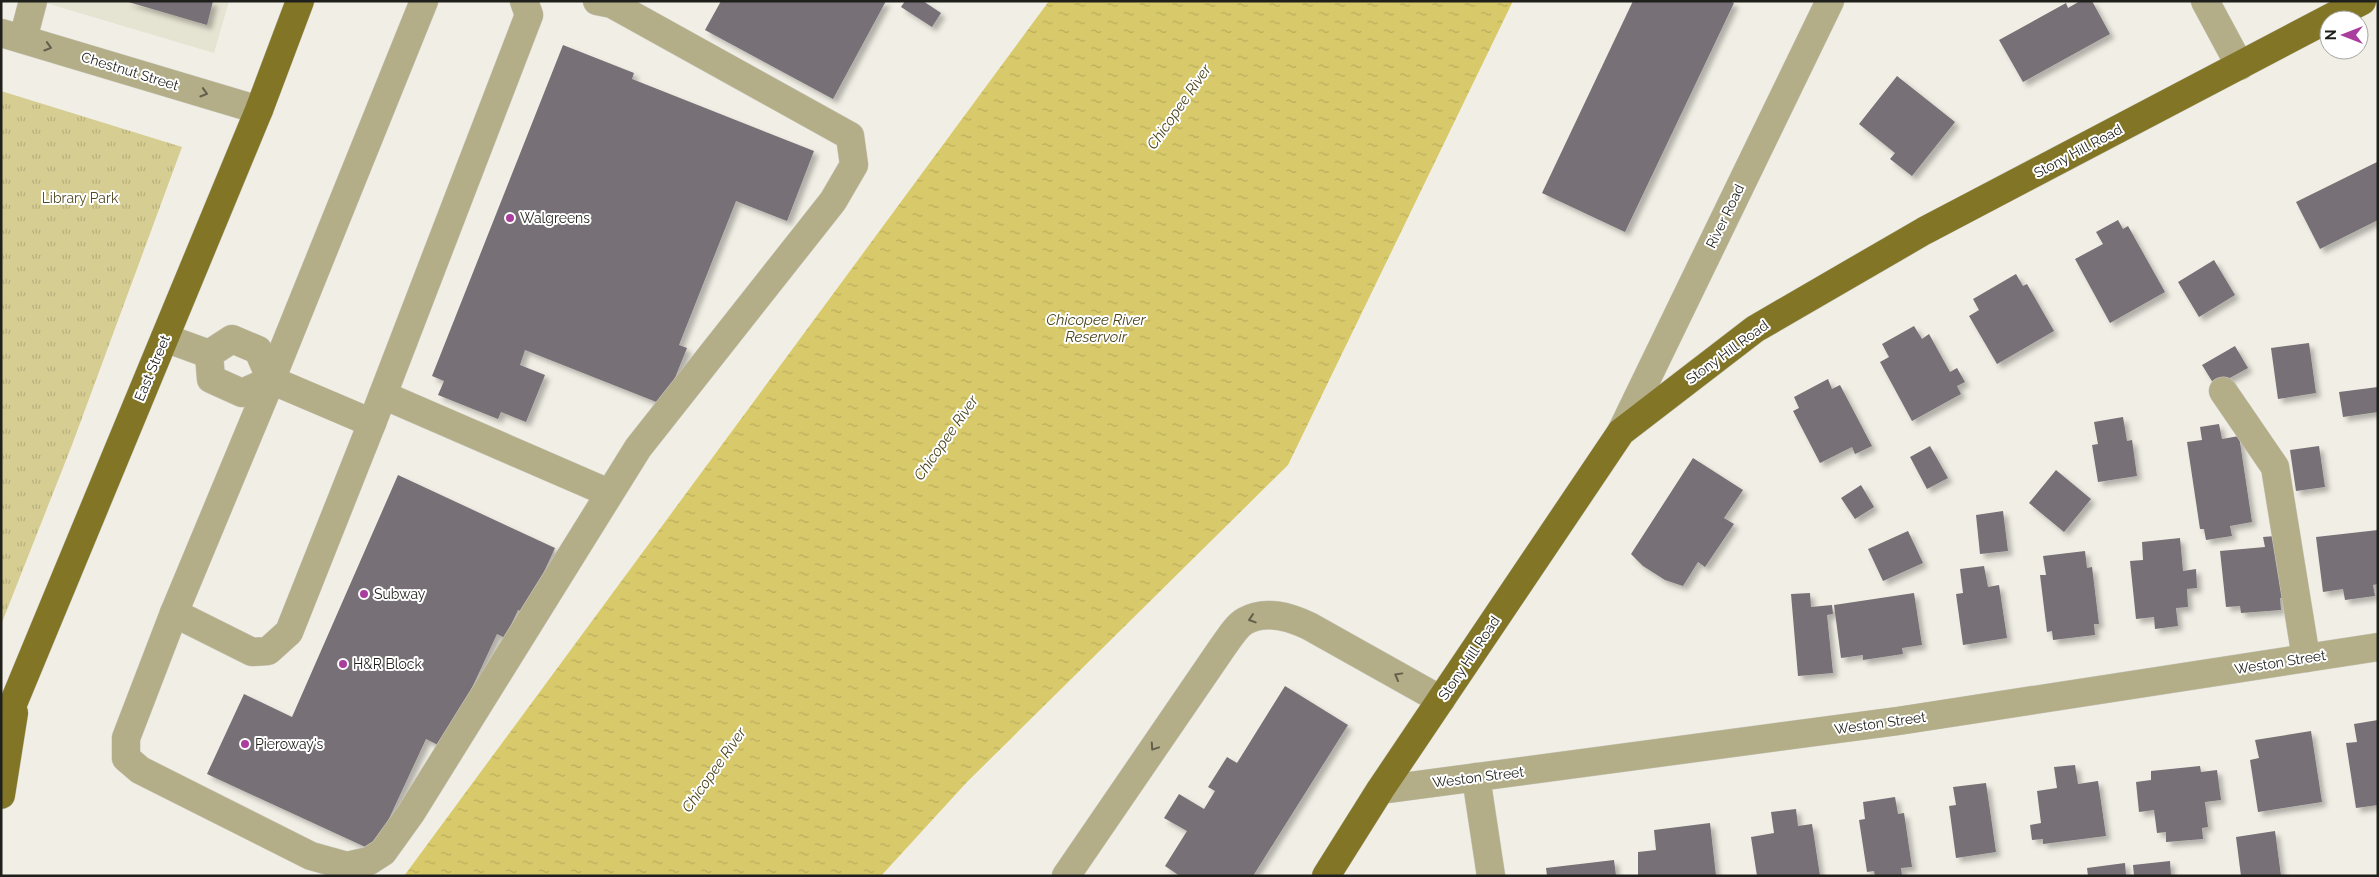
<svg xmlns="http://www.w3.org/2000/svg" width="2379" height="877" viewBox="0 0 2379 877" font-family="Raleway,sans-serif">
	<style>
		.built { fill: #e5e3d1 }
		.park { fill: url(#park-tufts) }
		.water { fill: url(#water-ripples) }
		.building { fill: #777076; filter: url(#shadow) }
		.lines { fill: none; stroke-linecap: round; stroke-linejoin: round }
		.minor-casing { stroke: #cbcac1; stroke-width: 29 }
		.major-casing { stroke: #cbcac1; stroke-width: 29 }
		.minor { stroke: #b3ae87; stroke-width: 28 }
		.major { stroke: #827626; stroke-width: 28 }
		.oneway { stroke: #625f4c }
		.poi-dot { fill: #aa3e9e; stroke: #fff; stroke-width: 2 }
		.labels { text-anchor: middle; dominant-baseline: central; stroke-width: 4; stroke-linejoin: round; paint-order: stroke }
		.street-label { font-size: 14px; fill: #1f1f1b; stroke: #fff }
		.park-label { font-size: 14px; fill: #534d25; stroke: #fff }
		.poi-label { font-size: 14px; fill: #1f1f1b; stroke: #fff; text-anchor: start }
		.water-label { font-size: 15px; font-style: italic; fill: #4a441c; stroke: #fff }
	</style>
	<defs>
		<pattern id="park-tufts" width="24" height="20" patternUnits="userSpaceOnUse" patternTransform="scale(1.25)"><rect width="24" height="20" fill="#d6cd92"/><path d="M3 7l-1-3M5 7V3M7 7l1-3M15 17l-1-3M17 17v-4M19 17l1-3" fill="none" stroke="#b7b07d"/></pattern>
		<pattern id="water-ripples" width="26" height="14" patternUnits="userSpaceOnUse" patternTransform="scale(1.25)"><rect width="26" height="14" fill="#d8ca6b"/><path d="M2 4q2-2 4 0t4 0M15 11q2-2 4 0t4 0" fill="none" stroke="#b9ad5c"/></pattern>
		<filter id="shadow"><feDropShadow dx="4.5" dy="4.5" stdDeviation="2.5" flood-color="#0004"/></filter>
	</defs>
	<rect width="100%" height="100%" fill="#f1efe5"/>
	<!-- built -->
	<path class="built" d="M39 1H229L214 53Z"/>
	<!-- park -->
	<path class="park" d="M1 91 182 147 72 445 1 625Z"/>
	<!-- water -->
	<path class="water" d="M1049 1H1513L1288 465 967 782 881 876H404Z"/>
	<!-- building -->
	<g class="building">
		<path d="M125 1H213L207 25Z"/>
		<path d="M721 1H886L833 99 705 30Z"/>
		<path d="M905 1H923L941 13 932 27 901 7Z"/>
		<path d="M1633 1H1730L1734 3 1625 232 1542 193Z"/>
		<path d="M2080 1H2092L2110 34 2023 82 1999 40 2066 3 2068 8Z"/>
		<path d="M563 45 634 73 632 79 814 151 787 221 736 201 679 345 687 348 664 405 525 350 520 365 545 375 526 422 501 412 498 419 438 395 444 381 432 376Z"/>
		<path d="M1897 76 1955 122 1912 176 1890 159 1895 153 1859 124Z"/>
		<path d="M2377 162 2378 220 2320 249 2296 202Z"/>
		<path d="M2118 220 2123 229 2128 226 2165 292 2110 323 2075 259 2103 244 2096 232Z"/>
		<path d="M2214 260 2235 295 2199 317 2178 282Z"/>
		<path d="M2016 274 2023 286 2027 284 2054 331 1997 364 1969 316 1979 310 1973 299Z"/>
		<path d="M1914 326 1922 339 1929 334 1950 372 1957 368 1965 382 1957 386 1961 394 1912 421 1880 362 1889 357 1882 344Z"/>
		<path d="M2309 343 2316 393 2278 399 2271 348Z"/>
		<path d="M2235 346 2248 368 2215 386 2202 365Z"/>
		<path d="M1828 379 1832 389 1840 385 1872 446 1855 454 1852 447 1820 463 1793 411 1799 408 1794 397Z"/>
		<path d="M2378 387V412L2343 417 2339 392Z"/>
		<path d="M2123 417 2127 441 2132 440 2137 476 2098 482 2092 445 2098 444 2094 422Z"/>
		<path d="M2219 424 2222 439 2239 436 2252 522 2230 526 2232 536 2206 540 2204 529H2200L2187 442 2202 440 2200 427Z"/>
		<path d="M1930 446 1948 478 1927 489 1910 457Z"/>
		<path d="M2319 446 2325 487 2296 491 2290 450Z"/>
		<path d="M1693 458 1743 490 1724 518 1734 524 1705 567 1698 562 1683 586 1665 580 1643 566 1631 554Z"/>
		<path d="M2056 470 2091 499 2064 532 2029 503Z"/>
		<path d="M398 475 555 548 525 613 518 610 505 638 497 634 444 748 426 739 374 851 207 774 244 694 292 717Z"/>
		<path d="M1861 485 1874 507 1855 519 1841 498Z"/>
		<path d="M2003 511 2008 551 1980 554 1976 515Z"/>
		<path d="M2378 530V584L2373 585 2375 596 2345 600 2343 589 2323 592 2316 537Z"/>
		<path d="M1908 531 1923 563 1883 581 1868 549Z"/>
		<path d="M2275 536 2289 597 2280 598 2281 610 2241 613 2240 606 2226 607 2220 551 2265 547 2263 537Z"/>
		<path d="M2180 538 2183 571 2196 569 2197 588 2187 589 2188 607 2176 608 2178 626 2155 629 2154 617 2136 619 2130 561 2143 560 2142 542Z"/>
		<path d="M2085 551 2087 568 2092 567 2099 624H2094L2095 635 2053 640 2052 631 2047 632 2040 575H2046L2043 556Z"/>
		<path d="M1984 566 1988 587 1999 585 2007 638 1963 645 1956 594 1963 593 1960 569Z"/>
		<path d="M1810 593 1811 607 1832 605 1833 614 1827 615 1833 673 1798 676 1791 594Z"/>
		<path d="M1914 593 1922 645 1902 648 1903 654 1863 660V655L1841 658 1834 605Z"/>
		<path d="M1285 686 1348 725 1253 876H1180L1165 866 1187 831 1164 818 1179 794 1204 809 1215 791 1208 787 1227 757 1237 763Z"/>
		<path d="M2378 720V805L2356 808 2346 743 2357 742 2354 724Z"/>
		<path d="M2311 731 2322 802 2258 812 2250 760 2259 758 2255 740Z"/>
		<path d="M2075 765 2078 784 2098 781 2106 836 2043 844V839L2032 840 2030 825 2041 823 2037 791 2057 788 2054 767Z"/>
		<path d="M2200 766 2201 772 2217 770 2221 800 2205 802 2208 827 2202 828 2203 839 2166 842V832L2157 833 2154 810 2139 812 2136 782 2151 780V771Z"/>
		<path d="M1986 783 1996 852 1956 858 1949 806 1956 805 1953 787Z"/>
		<path d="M1895 797 1898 814 1904 813 1912 867 1901 868 1902 876H1875L1874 871 1867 872 1859 820 1865 819 1863 802Z"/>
		<path d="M1796 809 1798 826 1812 824 1820 876H1757L1751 837 1774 833 1771 812Z"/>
		<path d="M1710 823 1716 876H1638V852L1656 850 1654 830Z"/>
		<path d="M2275 831 2281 876H2241L2236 837Z"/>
		<path d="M1614 860 1616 876H1547L1546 868Z"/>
		<path d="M2170 861 2171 876H2134L2133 865Z"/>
		<path d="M2125 863 2126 876H2088L2087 868Z"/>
	</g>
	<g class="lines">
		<defs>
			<g id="minor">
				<path d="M2205 1 2240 66"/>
				<path d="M1 33 259 110"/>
				<path d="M23 39 33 1"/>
				<path d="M165 338 209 354"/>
				<path d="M232 339 258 350 271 380 242 393 211 379 209 354Z"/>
				<path d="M271 380 372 423 529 15 524 1"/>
				<path d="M2223 391 2275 467 2306 658"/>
				<path d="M383 395 609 493"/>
				<path d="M372 423 289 632 268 651 252 652 174 613 271 380 424 1"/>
				<path d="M1621 432 1830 1"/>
				<path d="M174 613 126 738V758L140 770 311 856 347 866 369 861 383 852 411 813 638 448 833 201 854 165 850 136 612 4 597 1"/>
				<path d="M1476 777 1491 876"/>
				<path d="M1380 790 1898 721 2378 647"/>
				<path d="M1066 876 1222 648C1228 640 1236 626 1245 621 1266 609 1290 617 1309 626L1441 700"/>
			</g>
			<g id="major">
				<path d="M1 733 259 110 300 1"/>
				<path d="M1 795 14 713"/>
				<path d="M1326 876 1380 790 1621 432 1755 329 1924 231 2362 1"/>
			</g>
		</defs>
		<!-- minor casing -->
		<use href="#minor" class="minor-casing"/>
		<!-- major casing -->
		<use href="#major" class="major-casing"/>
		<!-- minor -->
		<use href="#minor" class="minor"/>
		<!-- major -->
		<use href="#major" class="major"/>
	</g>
	<!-- one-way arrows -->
	<defs><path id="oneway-chevron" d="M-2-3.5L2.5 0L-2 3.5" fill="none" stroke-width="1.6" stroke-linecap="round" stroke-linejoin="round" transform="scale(1.25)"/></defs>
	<g class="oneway">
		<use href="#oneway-chevron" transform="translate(48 47) rotate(17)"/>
		<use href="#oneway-chevron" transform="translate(204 93) rotate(17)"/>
		<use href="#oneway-chevron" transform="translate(1252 619) rotate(162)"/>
		<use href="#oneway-chevron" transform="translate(1398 676) rotate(-151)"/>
		<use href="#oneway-chevron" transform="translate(1154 747) rotate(124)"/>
	</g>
	<!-- markers -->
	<g class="poi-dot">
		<circle cx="510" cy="218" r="5"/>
		<circle cx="364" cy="594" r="5"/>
		<circle cx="343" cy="664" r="5"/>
		<circle cx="245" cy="744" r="5"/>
	</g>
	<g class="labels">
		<!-- street labels -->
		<g class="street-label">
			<text transform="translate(130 71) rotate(17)">Chestnut Street</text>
			<text transform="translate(2078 151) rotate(-28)">Stony Hill Road</text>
			<text transform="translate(1725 216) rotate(-64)">River Road</text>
			<text transform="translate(1727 352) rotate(-36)">Stony Hill Road</text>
			<text transform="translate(152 368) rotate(-67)">East Street</text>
			<text transform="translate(1469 658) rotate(-56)">Stony Hill Road</text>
			<text transform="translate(2280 662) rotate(-9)">Weston Street</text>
			<text transform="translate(1880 723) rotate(-8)">Weston Street</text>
			<text transform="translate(1478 777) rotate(-7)">Weston Street</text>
		</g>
		<!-- park labels -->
		<g class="park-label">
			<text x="80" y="198">Library Park</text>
		</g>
		<!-- poi labels -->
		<g class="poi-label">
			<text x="520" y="218">Walgreens</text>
			<text x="374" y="594">Subway</text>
			<text x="353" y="664">H&amp;R Block</text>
			<text x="255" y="744">Pieroway's</text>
		</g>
		<!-- water labels -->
		<g class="water-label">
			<text transform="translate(1179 107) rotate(-55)">Chicopee River</text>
			<text x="1096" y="320">Chicopee River<tspan x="1096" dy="17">Reservoir</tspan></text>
			<text transform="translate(946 438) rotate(-55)">Chicopee River</text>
			<text transform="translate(714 770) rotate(-55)">Chicopee River</text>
		</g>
	</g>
	<!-- border -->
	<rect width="2379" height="877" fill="none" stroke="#1f1f1b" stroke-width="5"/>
	<!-- north arrow -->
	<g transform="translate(2344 35) rotate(270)"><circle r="24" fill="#ffffff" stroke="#a5a5a4"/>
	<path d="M0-4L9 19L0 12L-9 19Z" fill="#aa3e9e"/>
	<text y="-8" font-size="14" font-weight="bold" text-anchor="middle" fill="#1f1f1b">N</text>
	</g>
</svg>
